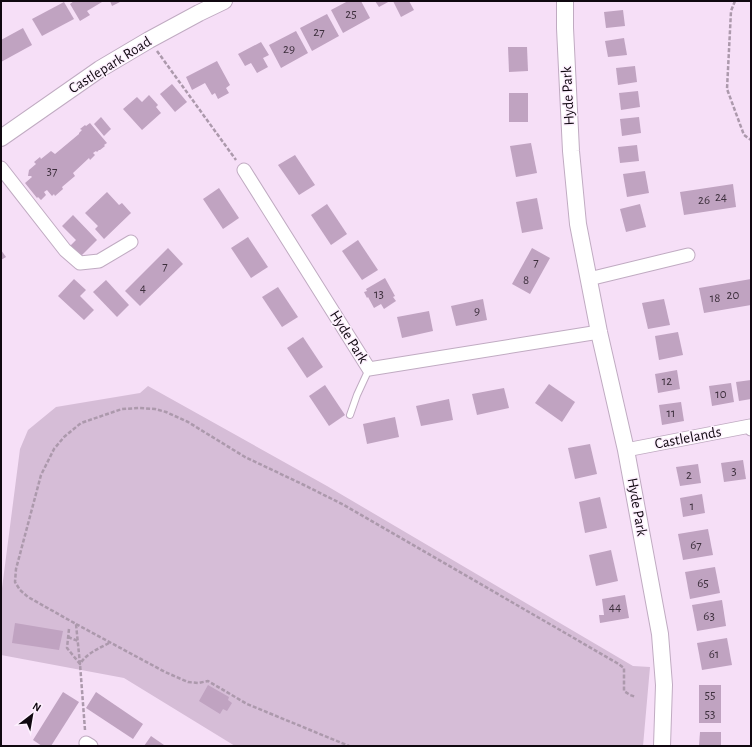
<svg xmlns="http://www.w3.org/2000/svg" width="752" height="747" viewBox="0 0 752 747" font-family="'Alegreya Sans',sans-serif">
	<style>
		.green { fill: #d6bdd7 }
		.building { fill: #c0a3c1 }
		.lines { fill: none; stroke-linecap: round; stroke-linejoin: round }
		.service-casing { stroke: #c0abc2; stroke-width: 8 }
		.minor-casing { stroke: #c0abc2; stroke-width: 15 }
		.tertiary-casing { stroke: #c0abc2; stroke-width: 18 }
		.path { stroke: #ac99ac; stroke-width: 2.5; stroke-dasharray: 4 2; stroke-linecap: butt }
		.service { stroke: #fff; stroke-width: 6 }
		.minor { stroke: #fff; stroke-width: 13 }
		.tertiary { stroke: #fff; stroke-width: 16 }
		.labels { text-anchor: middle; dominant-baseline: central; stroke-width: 3; stroke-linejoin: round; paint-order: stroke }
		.number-label { font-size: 13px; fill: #3c2f3c }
		.street-label { font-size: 15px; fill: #100810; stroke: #fdf0fe }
	</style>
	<rect width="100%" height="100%" fill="#f6dff7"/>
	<!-- green -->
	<path class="green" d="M148 386 327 486 633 666 650 667 643 746H235L124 678 1 655V596L20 449 28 430 56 407 140 393Z"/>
	<!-- building -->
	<g class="building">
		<path d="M74 1H101L102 2 87 11 90 15 80 21 70 4Z"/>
		<path d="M110 1H122L112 6Z"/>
		<path d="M348 1H361L370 18 343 33 331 10Z"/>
		<path d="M375 1H390L379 7Z"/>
		<path d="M393 1H409L414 10 401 17Z"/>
		<path d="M64 2 74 19 42 36 32 19Z"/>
		<path d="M623 10 625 26 606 28 604 12Z"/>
		<path d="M327 14 339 36 312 51 300 28Z"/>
		<path d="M23 28 32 45 1 62V40Z"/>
		<path d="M296 31 308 53 281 68 269 45Z"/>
		<path d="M624 38 627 55 608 57 605 41Z"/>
		<path d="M261 42 269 55 263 58 268 67 257 73 251 63 245 66 238 54Z"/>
		<path d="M508 47H527L528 71 509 72Z"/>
		<path d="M217 61 230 85 226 88 229 93 218 99 215 93 212 95 205 83 192 90 186 77Z"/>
		<path d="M635 66 637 82 618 85 616 68Z"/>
		<path d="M172 84 187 102 175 112 160 94Z"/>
		<path d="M638 91 640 107 621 110 619 93Z"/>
		<rect x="509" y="93" width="19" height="29"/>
		<path d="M149 95 158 105 156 107 161 113 142 130 123 109 137 97 142 102Z"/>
		<path d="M101 117 111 129 104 136 94 124Z"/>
		<path d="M639 117 641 133 622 136 620 119Z"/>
		<path d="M90 123 107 143 104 145 105 146 100 150H99L97 152 96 151 93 153 95 155 90 160 89 158 73 173 75 176 62 187 63 189 55 196 54 194 52 196 47 190 44 192 46 195 41 200 38 197 37 198 25 183 32 177 31 176H28L29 170 36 164 34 162 40 157 41 159 51 151 55 154 79 134V133L82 130 80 129 85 125 86 126Z"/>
		<path d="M531 143 537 173 516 177 510 146Z"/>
		<path d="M637 145 639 161 620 163 618 147Z"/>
		<path d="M295 155 315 185 299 195 278 165Z"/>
		<path d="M645 171 649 193 627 197 623 174Z"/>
		<path d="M733 184 736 207 684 215 680 192Z"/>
		<path d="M219 188 239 218 223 229 203 199Z"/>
		<path d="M107 192 119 205 122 203 131 213 104 239 95 229 98 226 85 213Z"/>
		<path d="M537 198 543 229 522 233 516 202Z"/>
		<path d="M327 204 347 234 331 245 311 215Z"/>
		<path d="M640 204 646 227 626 232 620 209Z"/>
		<path d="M73 215 97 240 80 257 70 246 76 240 62 226Z"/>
		<path d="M248 237 268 267 251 278 231 248Z"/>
		<path d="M358 240 378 270 362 280 342 251Z"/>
		<path d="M168 248 183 264 140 306 125 291Z"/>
		<path d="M532 248 550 258 530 294 512 284Z"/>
		<path d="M1 250 6 257 1 260Z"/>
		<path d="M385 278 395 296 393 297 396 301 384 309 381 304 374 308 368 297 367 298 364 292 367 291 366 289Z"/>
		<path d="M74 279 86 290 80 296 94 310 84 320 58 296Z"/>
		<path d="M751 279V305L704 313 699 288Z"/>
		<path d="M106 280 129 305 117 317 93 292Z"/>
		<path d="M278 287 298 317 282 327 262 297Z"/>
		<path d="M483 299 487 320 456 326 451 306Z"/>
		<path d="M664 299 670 325 648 329 642 303Z"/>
		<path d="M429 311 433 331 402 338 397 317Z"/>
		<path d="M678 332 683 355 659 360 655 336Z"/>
		<path d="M303 337 323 367 307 378 287 348Z"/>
		<path d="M677 370 680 389 658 393 655 374Z"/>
		<path d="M751 380V399L739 401 736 382Z"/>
		<path d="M731 383 734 402 712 406 709 386Z"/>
		<path d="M549 384 575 402 562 422 535 403Z"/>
		<path d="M325 385 345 415 329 426 309 396Z"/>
		<path d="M504 388 509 408 477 415 472 394Z"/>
		<path d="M449 399 453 420 421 426 416 406Z"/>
		<path d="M681 402 684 421 662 425 659 405Z"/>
		<path d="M395 417 399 437 367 444 363 424Z"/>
		<path d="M590 444 597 474 575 479 568 448Z"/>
		<path d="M743 460 746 479 724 482 721 463Z"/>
		<path d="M698 464 701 483 680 486 676 467Z"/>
		<path d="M702 494 705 513 683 517 680 498Z"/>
		<path d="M600 497 607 528 585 533 579 502Z"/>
		<path d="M708 529 713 555 683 560 678 534Z"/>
		<path d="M611 550 618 581 596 586 589 555Z"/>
		<path d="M715 567 720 593 690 599 685 572Z"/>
		<path d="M625 595 629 618 600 623 599 615H604L602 599Z"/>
		<path d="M722 600 726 626 697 631 692 605Z"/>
		<path d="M15 623 63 631 59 650 12 643Z"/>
		<path d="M727 638 732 665 702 670 697 643Z"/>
		<path d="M208 685 229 697 228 700 232 703 227 711 223 709 220 714 199 701Z"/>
		<rect x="699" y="685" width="22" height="38"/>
		<path d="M63 692 79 702 51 746H42L33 740Z"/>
		<path d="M96 692 143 724 133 739 86 708Z"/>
		<path d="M700 732H721V746H699Z"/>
		<path d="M151 736 164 745 166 746H144Z"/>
	</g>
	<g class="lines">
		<defs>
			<path id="service" d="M350 415 357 395 369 369"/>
			<g id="minor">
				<path d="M1 168 65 250 80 263 99 261 131 242"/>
				<path d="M244 170 369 369 599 332"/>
				<path d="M589 279 688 255"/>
				<path d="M626 450 750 426 751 429"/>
				<path d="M86 743 91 746"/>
			</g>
			<g id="tertiary">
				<path d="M565 1V28L571 151 578 224 599 332 626 450 660 634 664 685 662 746"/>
				<path d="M1 138 100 69 149 40 199 13 224 1"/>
			</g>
		</defs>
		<!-- service casing -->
		<use href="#service" class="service-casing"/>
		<!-- minor casing -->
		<use href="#minor" class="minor-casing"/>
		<!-- tertiary casing -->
		<use href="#tertiary" class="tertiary-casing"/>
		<!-- path -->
		<g class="path">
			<path d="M735 1 731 11 727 89 744 135 751 140"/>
			<path d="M157 51 236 160"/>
			<path d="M76 624 165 672 188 682 198 683 208 681 247 704 349 746"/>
			<path d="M69 629 67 648 80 664C87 653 98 649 109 643"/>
			<path d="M68 637 78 641"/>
			<path d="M85 730 80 664 76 624 28 597 20 590 15 582 16 569 41 475 54 449 64 437 81 423 122 409 139 408 155 409 166 412 188 422 245 457 304 485 344 505 617 663 624 668V691L630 695 636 697"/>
		</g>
		<!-- service -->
		<use href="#service" class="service"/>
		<!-- minor -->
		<use href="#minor" class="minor"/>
		<!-- tertiary -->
		<use href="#tertiary" class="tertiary"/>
	</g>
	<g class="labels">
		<!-- number labels -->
		<g class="number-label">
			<text x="351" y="14">25</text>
			<text x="319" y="32">27</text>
			<text x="289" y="49">29</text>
			<text x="52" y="171">37</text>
			<text x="721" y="197">24</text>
			<text x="704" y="200">26</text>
			<text x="536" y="262">7</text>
			<text x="165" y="266">7</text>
			<text x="526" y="280">8</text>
			<text x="143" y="288">4</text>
			<text x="379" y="294">13</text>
			<text x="733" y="295">20</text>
			<text x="715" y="298">18</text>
			<text x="477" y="311">9</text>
			<text x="667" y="381">12</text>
			<text x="721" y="394">10</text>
			<text x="671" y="413">11</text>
			<text x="734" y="471">3</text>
			<text x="689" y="475">2</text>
			<text x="692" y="506">1</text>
			<text x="696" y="545">67</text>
			<text x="703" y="583">65</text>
			<text x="615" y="607">44</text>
			<text x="709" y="616">63</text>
			<text x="714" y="654">61</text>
			<text x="710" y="695">55</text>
			<text x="710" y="714">53</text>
		</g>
		<!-- street labels -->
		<g class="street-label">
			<text transform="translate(110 65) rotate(-32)">Castlepark Road</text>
			<text transform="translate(568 96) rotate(-93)">Hyde Park</text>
			<text transform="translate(349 337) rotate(58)">Hyde Park</text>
			<text transform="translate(688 438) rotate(-11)">Castlelands</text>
			<text transform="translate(637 507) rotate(80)">Hyde Park</text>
		</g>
	</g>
	<!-- border -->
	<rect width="752" height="747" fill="none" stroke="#100810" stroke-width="4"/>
	<!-- north arrow -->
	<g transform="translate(32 715) rotate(31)" stroke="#fdf0fe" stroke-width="3" paint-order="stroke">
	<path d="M0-3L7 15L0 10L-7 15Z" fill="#100810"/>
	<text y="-6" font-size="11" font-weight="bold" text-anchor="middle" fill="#100810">N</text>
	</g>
</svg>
